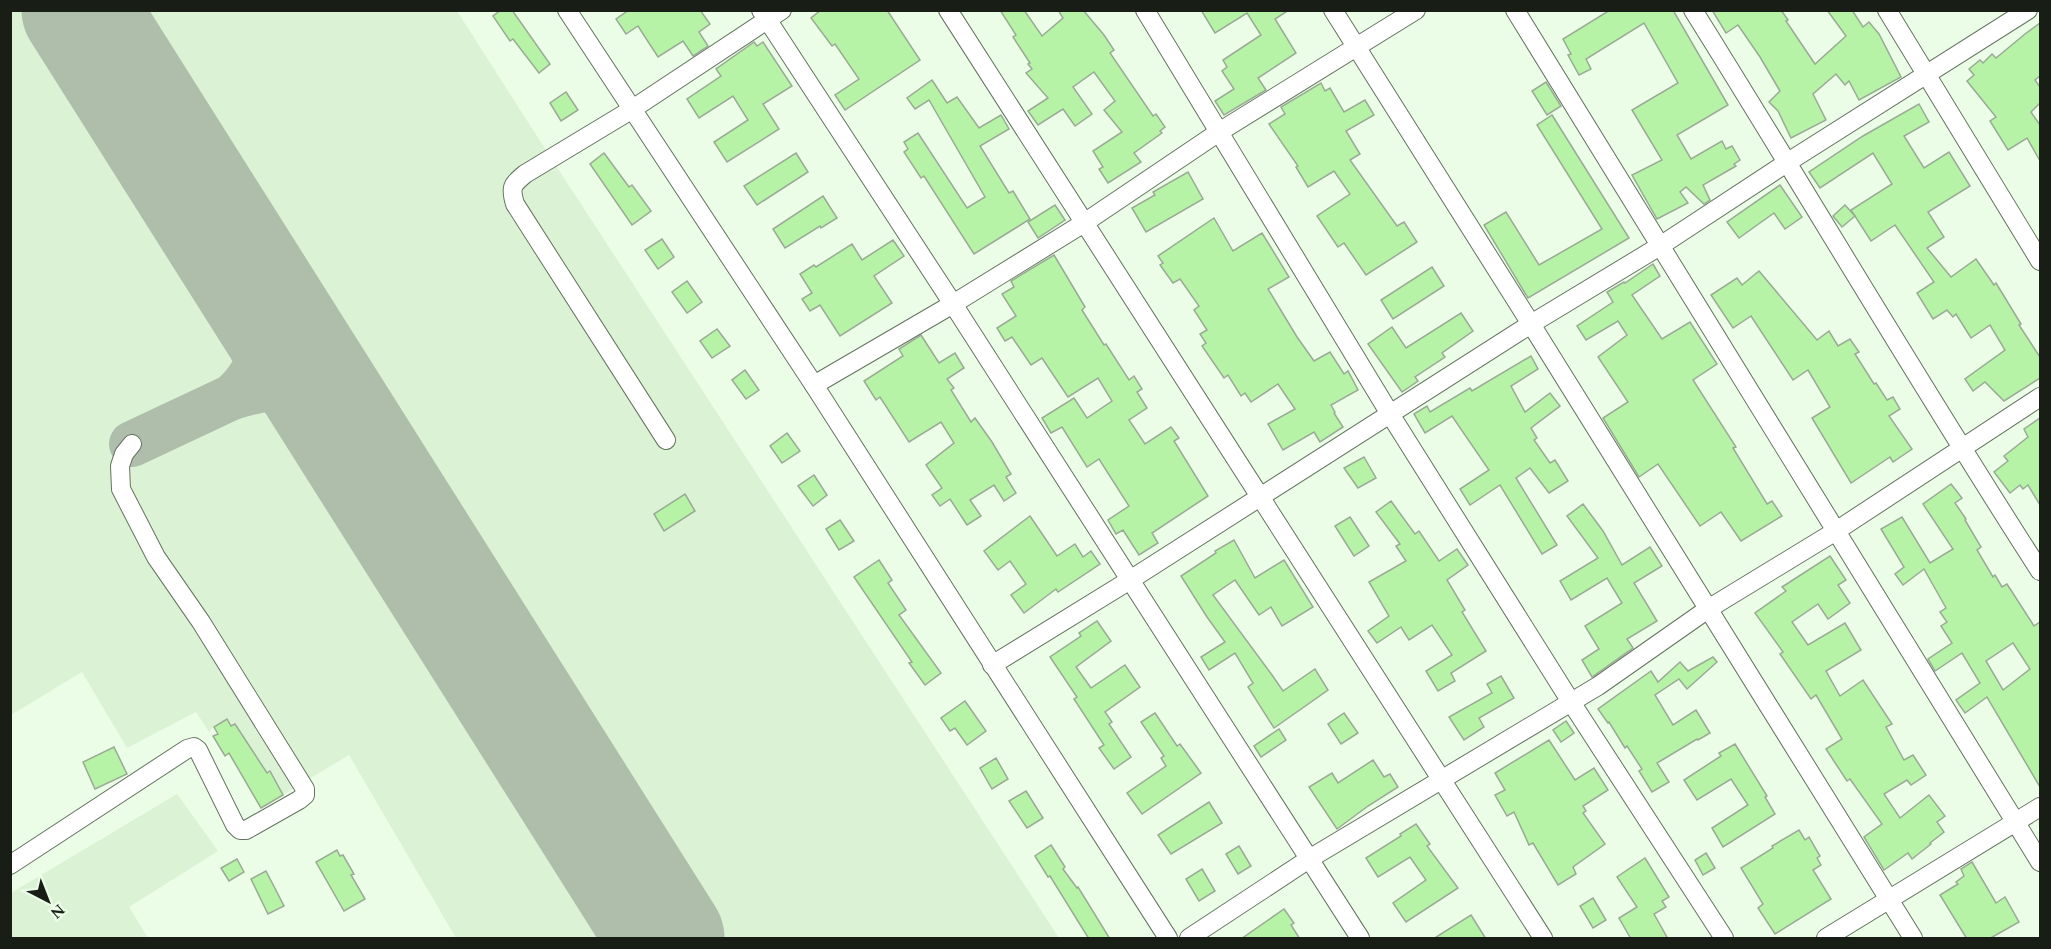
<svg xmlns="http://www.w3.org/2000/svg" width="2051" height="949" viewBox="0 0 2051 949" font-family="Spectral,serif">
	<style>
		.built { fill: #dbf2d5 }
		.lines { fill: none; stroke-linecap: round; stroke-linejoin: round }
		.taxiway { stroke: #afbeab; stroke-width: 46 }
		.runway { stroke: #afbeab; stroke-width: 117 }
		.building { fill: #b7f3a7; stroke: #99aa95; stroke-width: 1.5; fill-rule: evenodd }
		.minor-casing { stroke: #647460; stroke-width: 20 }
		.minor { stroke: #fff; stroke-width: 18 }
	</style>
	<rect width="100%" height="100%" fill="#ebfde6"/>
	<!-- built -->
	<g class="built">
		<path d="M11 11H457L551 158 1059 938H456L349 755 261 808 229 753 225 756 213 736 218 734 214 727 209 732 196 712 127 748 82 672 11 715Z"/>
		<path d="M177 794 218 851 129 907 148 938H11V893Z"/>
	</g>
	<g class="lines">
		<!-- taxiway -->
		<g class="taxiway">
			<path d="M232 397C259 389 284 382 311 398 323 406 335 421 345 431"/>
			<path d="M132 444 232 397C270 364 264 331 254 286"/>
		</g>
		<!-- runway -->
		<path class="runway" d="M80 10 666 938"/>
	</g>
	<!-- building -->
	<g class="building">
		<path d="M501 10H512L550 64 539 73 513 39 510 41 493 16Z"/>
		<path d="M629 10H700L710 24 699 32 708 46 693 56 683 41 658 57 638 26 626 34 616 19Z"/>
		<path d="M821 10H887L920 60 845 110 835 95 859 79 835 44 832 46 811 18Z"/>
		<path d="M1000 10H1024L1042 36 1063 18 1058 10H1083L1104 35 1114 50 1110 53 1153 116 1156 114 1165 127 1160 131 1162 133 1134 153 1141 162 1108 183 1099 169 1103 167 1093 151 1122 132 1104 110 1115 101 1094 72 1073 87 1092 114 1075 126 1063 109 1038 125 1028 111 1048 98 1026 73 1032 69 1028 64 1030 63 1013 37 1016 35Z"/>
		<path d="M1201 10H1289L1275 19 1296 53 1258 78 1266 90 1224 115 1215 101 1234 89 1222 71 1227 67 1223 60 1261 35 1247 13 1215 33Z"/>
		<path d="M1610 10H1673L1728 105 1677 135 1691 159 1722 141 1726 149 1732 146 1740 160 1734 164 1736 166 1703 185 1710 200 1704 204 1686 187 1680 192 1688 203 1657 219 1632 175 1662 160 1632 110 1678 83 1644 23 1586 59 1591 69 1579 75 1568 55 1571 54 1563 39Z"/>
		<path d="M1712 10H1781L1788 20 1786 21 1815 64 1846 36 1827 10H1852L1863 27 1869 22 1879 34 1901 77 1859 100 1849 81 1845 85 1836 74 1813 94 1826 120 1791 138 1778 111 1769 102 1780 91 1760 57 1738 25 1726 33Z"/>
		<path d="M2040 23V76L2035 80 2040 87V103L2031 112 2040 125V161L2027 138 2008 150 1990 121 1996 117 1967 81 1974 75 1969 69 1980 60 1983 63 1992 54 1996 58 2025 34Z"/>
		<path d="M754 42 757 46 763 42 792 86 763 104 779 129 727 162 714 142 748 120 733 96 699 118 687 99 721 76 716 69Z"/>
		<path d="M932 80 947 103 957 97 979 128 1001 115 1009 129 980 146 1009 193 1013 191 1030 219 974 254 924 176 921 178 904 152 908 149 904 142 918 133 967 208 985 197 929 100 915 109 907 98Z"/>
		<path d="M1546 82 1561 106 1547 115 1532 91Z"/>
		<path d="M1321 83 1325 91 1330 88 1344 112 1365 100 1374 115 1346 131 1360 154 1350 160 1397 226 1404 222 1417 242 1366 275 1344 243 1338 247 1317 216 1350 194 1334 171 1308 187 1296 167 1298 166 1269 124 1285 114 1281 107Z"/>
		<path d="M566 92 578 110 561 121 550 103Z"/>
		<path d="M1919 104 1929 122 1904 136 1924 168 1949 152 1970 186 1928 212 1944 237 1927 248 1951 277 1976 259 1994 285 1996 283 2021 324 2019 325 2040 357V378L2004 401 1985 382 1973 391 1965 379 2005 350 1990 325 1971 338 1956 314 1953 317 1947 310 1933 319 1917 293 1934 282 1895 225 1871 241 1851 210 1892 184 1873 153 1820 188 1809 172 1863 136Z"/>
		<path d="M1552 115 1629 238 1528 298 1484 225 1506 212 1539 265 1602 229 1537 125Z"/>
		<path d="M604 153 629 187 632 185 651 211 632 225 590 164Z"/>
		<path d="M796 153 808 172 757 205 744 186Z"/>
		<path d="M1188 172 1203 199 1146 232 1132 208 1155 195 1153 192Z"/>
		<path d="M1780 185 1802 217 1785 229 1774 213 1739 238 1727 222Z"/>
		<path d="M823 196 837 218 821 228 820 226 785 248 773 229Z"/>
		<path d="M1055 205 1065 220 1038 238 1028 222Z"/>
		<path d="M1845 205 1855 216 1842 227 1833 216Z"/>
		<path d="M1214 218 1233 251 1262 233 1289 277 1268 289 1297 337 1314 361 1330 352 1344 374 1348 371 1358 390 1331 405 1335 412 1334 413 1343 427 1320 442 1314 432 1283 450 1268 424 1295 409 1278 384 1251 402 1245 393 1241 396 1228 375 1224 378 1202 346 1206 343 1200 334 1207 330 1194 310 1199 306 1180 279 1173 283 1160 265 1163 263 1158 256Z"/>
		<path d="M662 239 674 257 658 269 645 250Z"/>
		<path d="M893 240 904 256 874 276 892 303 840 336 820 305 810 311 802 299 812 293 800 274 814 265 816 267 852 244 862 260Z"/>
		<path d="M1054 255 1085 307 1082 310 1104 345 1106 344 1129 380 1134 376 1142 389 1137 392 1147 408 1129 420 1145 444 1171 427 1179 438 1174 441 1208 496 1152 533 1158 543 1139 555 1123 530 1116 534 1108 520 1129 506 1099 459 1087 467 1062 427 1051 433 1042 418 1074 398 1087 418 1112 401 1098 378 1068 397 1042 358 1031 365 1012 337 1005 341 997 328 1016 316 1002 294 1014 287 1011 281Z"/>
		<path d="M1653 264 1660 276 1632 295 1662 339 1690 322 1717 364 1693 380 1736 447 1733 448 1767 504 1772 501 1782 516 1741 541 1721 512 1700 526 1658 464 1639 477 1603 418 1628 402 1598 357 1627 335 1618 321 1586 340 1577 326 1613 302 1607 292 1624 282 1625 283Z"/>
		<path d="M1432 267 1444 286 1393 319 1381 300Z"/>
		<path d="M1759 271 1817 340 1829 331 1838 346 1850 339 1859 352 1855 354 1874 384 1876 383 1887 400 1893 397 1900 409 1889 416 1912 449 1893 462 1890 457 1851 483 1812 418 1830 407 1808 370 1793 380 1751 316 1733 328 1711 295 1737 278 1742 285Z"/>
		<path d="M687 281 702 302 687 313 672 292Z"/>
		<path d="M1461 313 1473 331 1442 353 1445 357 1415 377 1418 381 1402 392 1368 344 1392 327 1406 348Z"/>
		<path d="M717 329 730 346 712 358 700 341Z"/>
		<path d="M921 335 939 363 955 353 964 368 947 379 954 388 951 390 971 422 975 418 992 442 1011 474 1006 477 1016 493 1004 501 994 485 970 500 981 516 967 525 950 499 940 506 932 495 942 488 926 465 954 443 941 422 909 442 880 397 876 400 864 381 903 356 899 349Z"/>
		<path d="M1531 356 1538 369 1511 386 1525 412 1550 393 1560 406 1531 428 1537 438 1534 440 1550 463 1555 460 1568 481 1549 493 1530 468 1516 478 1557 545 1542 554 1500 485 1470 505 1460 489 1489 470 1452 416 1425 433 1414 414 1427 406 1430 412 1470 388 1472 391Z"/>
		<path d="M745 370 759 390 746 399 732 380Z"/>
		<path d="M2040 418V505L2028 485 2023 489 2020 485 2010 493 1994 472 2008 461 2004 456 2028 437 2024 429Z"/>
		<path d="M787 433 800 451 782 463 770 446Z"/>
		<path d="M1364 457 1376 478 1358 488 1344 468Z"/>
		<path d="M814 475 827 495 813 506 798 486Z"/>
		<path d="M1951 484 1962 498 1955 503 1966 519 1965 520 1981 547 1977 550 1993 577 1995 575 2002 587 2007 584 2034 626 2040 622V787L1987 697 1965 713 1956 700 1980 683 1962 653 1935 671 1928 659 1952 643 1941 626 1947 622 1940 612 1946 608 1924 569 1903 585 1895 574 1904 567 1881 529 1902 517 1930 563 1953 549 1923 504ZM2013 643 2030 669 2003 690 1986 661Z"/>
		<path d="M685 494 695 511 664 531 654 514Z"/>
		<path d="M1391 501 1415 534 1419 531 1439 561 1457 549 1468 565 1447 580 1465 610 1462 612 1486 651 1451 673 1455 681 1438 691 1426 671 1452 655 1432 625 1409 640 1401 627 1377 643 1368 631 1389 616 1369 582 1406 561 1396 546 1400 544 1376 512Z"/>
		<path d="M1583 504 1603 531 1622 565 1650 547 1662 566 1634 583 1657 621 1627 639 1633 648 1592 677 1582 660 1599 649 1585 626 1622 603 1607 578 1571 600 1560 581 1598 558 1567 516Z"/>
		<path d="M1030 516 1057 556 1075 544 1083 557 1091 551 1100 564 1058 592 1056 589 1024 613 1011 595 1026 584 1010 561 998 570 984 551Z"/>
		<path d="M1350 517 1369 546 1354 556 1335 526Z"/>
		<path d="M840 520 854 541 839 550 826 529Z"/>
		<path d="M1234 540 1255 578 1284 560 1313 607 1282 626 1271 607 1259 615 1235 580 1213 595 1272 675 1283 691 1315 669 1328 690 1274 728 1248 687 1253 683 1235 653 1209 670 1201 657 1225 642 1207 617 1181 576 1216 553 1215 551Z"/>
		<path d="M1830 556 1846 580 1838 585 1850 603 1828 619 1818 604 1792 622 1808 645 1845 623 1861 650 1826 671 1840 696 1863 680 1892 724 1886 727 1904 760 1913 755 1926 775 1911 785 1907 780 1884 794 1900 818 1929 795 1945 816 1937 822 1944 832 1930 843 1931 844 1912 859 1908 853 1884 870 1864 837 1882 824 1850 779 1847 781 1826 749 1842 739 1816 695 1811 699 1780 654 1783 652 1755 613 1786 591 1782 587Z"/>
		<path d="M879 560 892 580 888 583 906 610 899 615 941 673 925 685 909 663 912 662 854 577Z"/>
		<path d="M1097 621 1111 641 1076 667 1091 688 1125 665 1140 687 1105 712 1112 722 1109 724 1131 757 1114 769 1099 748 1104 745 1074 699 1077 697 1050 657 1081 636 1079 633Z"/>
		<path d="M1713 657 1717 662 1687 689 1679 679 1655 695 1673 725 1696 710 1710 733 1698 740 1697 739 1657 763 1669 782 1652 792 1639 771 1642 769 1627 746 1625 748 1609 722 1608 723 1598 709 1651 671 1658 682 1680 662 1688 671Z"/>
		<path d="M1501 676 1514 698 1479 718 1484 727 1464 740 1449 717 1492 693 1487 684Z"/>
		<path d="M965 701 986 731 967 745 955 728 950 731 941 718Z"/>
		<path d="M1155 713 1177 746 1180 744 1201 773 1142 814 1127 793 1166 766 1161 758 1164 756 1141 722Z"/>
		<path d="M1344 713 1358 733 1341 744 1328 724Z"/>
		<path d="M227 719 231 726 235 724 267 773 270 771 283 795 261 808 229 753 225 756 213 736 218 734 214 727Z"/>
		<path d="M1566 721 1574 733 1561 742 1553 730Z"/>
		<path d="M1279 729 1286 740 1261 757 1254 746Z"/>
		<path d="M1549 740 1575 780 1594 768 1608 790 1583 806 1586 811 1583 813 1605 844 1573 867 1576 874 1558 885 1533 843 1529 845 1514 812 1507 816 1495 795 1505 790 1495 773Z"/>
		<path d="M1735 744 1767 796 1765 797 1775 814 1723 847 1712 828 1748 805 1731 779 1697 800 1684 780 1721 756 1719 753Z"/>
		<path d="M114 747 127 774 95 789 83 762Z"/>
		<path d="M996 758 1008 779 992 789 980 768Z"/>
		<path d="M1373 760 1384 777 1390 774 1398 787 1368 806 1337 829 1309 787 1332 773 1338 783Z"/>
		<path d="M1026 791 1043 818 1027 828 1009 801Z"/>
		<path d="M1209 802 1222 823 1171 854 1158 835Z"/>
		<path d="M1416 824 1430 844 1427 846 1458 888 1406 922 1393 903 1426 880 1410 857 1378 877 1366 858 1401 836 1400 834Z"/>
		<path d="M1799 830 1805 840 1809 837 1820 856 1817 858 1821 865 1813 870 1831 899 1775 934 1758 908 1763 904 1741 868 1773 848 1772 846Z"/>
		<path d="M1051 845 1065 867 1063 869 1077 888 1078 887 1110 939H1089L1050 876 1048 877 1035 856Z"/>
		<path d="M1239 846 1251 866 1238 874 1226 854Z"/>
		<path d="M337 850 340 856 343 855 354 874 351 875 365 899 344 911 316 862Z"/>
		<path d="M1706 853 1715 868 1703 875 1695 860Z"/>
		<path d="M1645 858 1669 897 1662 901 1666 907 1654 914 1668 939H1631L1619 918 1637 907 1617 877Z"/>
		<path d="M237 859 244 872 229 881 221 868Z"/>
		<path d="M1972 862 1996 903 2005 897 2019 922 1989 939H1967L1940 895 1958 884 1956 882 1964 876 1961 869Z"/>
		<path d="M1202 869 1215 891 1199 901 1186 879Z"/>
		<path d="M266 871 284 906 268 914 251 879Z"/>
		<path d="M1593 898 1606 920 1593 928 1580 906Z"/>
		<path d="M1284 909 1294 923 1291 925 1300 939H1241Z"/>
		<path d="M1471 915 1486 939H1433Z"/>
	</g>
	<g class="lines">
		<defs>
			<g id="minor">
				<path d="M567 10 814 385 1168 938"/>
				<path d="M761 10 953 304 1360 938"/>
				<path d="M948 10 1543 938"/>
				<path d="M1145 10 1390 414 1571 702 1724 938"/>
				<path d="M1333 10 1531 324 1913 938"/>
				<path d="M1515 10 2040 862"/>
				<path d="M1693 10C1810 197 1921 387 2040 571"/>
				<path d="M1887 10 2040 261"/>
				<path d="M814 385 953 304 1084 223 1219 132 1416 10"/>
				<path d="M666 440 515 204C510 187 512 185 525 174L631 110 782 10"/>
				<path d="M992 665 1130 580 1531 324 1660 246 1788 162 2028 10"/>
				<path d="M10 865 187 749 194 747 198 750 235 825 240 830H246L299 800 305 795V789L201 622 156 557 121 489 120 466 124 454 132 444"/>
				<path d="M1189 938 1309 859 1598 686 1708 609 1836 531 2040 397"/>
				<path d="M1826 938 2040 807"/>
			</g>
		</defs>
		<!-- minor casing -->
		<use href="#minor" class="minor-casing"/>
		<!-- minor -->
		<use href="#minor" class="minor"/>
	</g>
	<!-- border -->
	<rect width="2051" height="949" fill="none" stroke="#181e16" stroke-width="24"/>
	<!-- north arrow -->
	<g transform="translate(48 901) rotate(138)" stroke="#ebfde6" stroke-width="4.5" paint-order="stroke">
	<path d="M0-4.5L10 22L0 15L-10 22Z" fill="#181e16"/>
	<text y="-9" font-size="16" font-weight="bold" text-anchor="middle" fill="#181e16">N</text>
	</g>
</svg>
